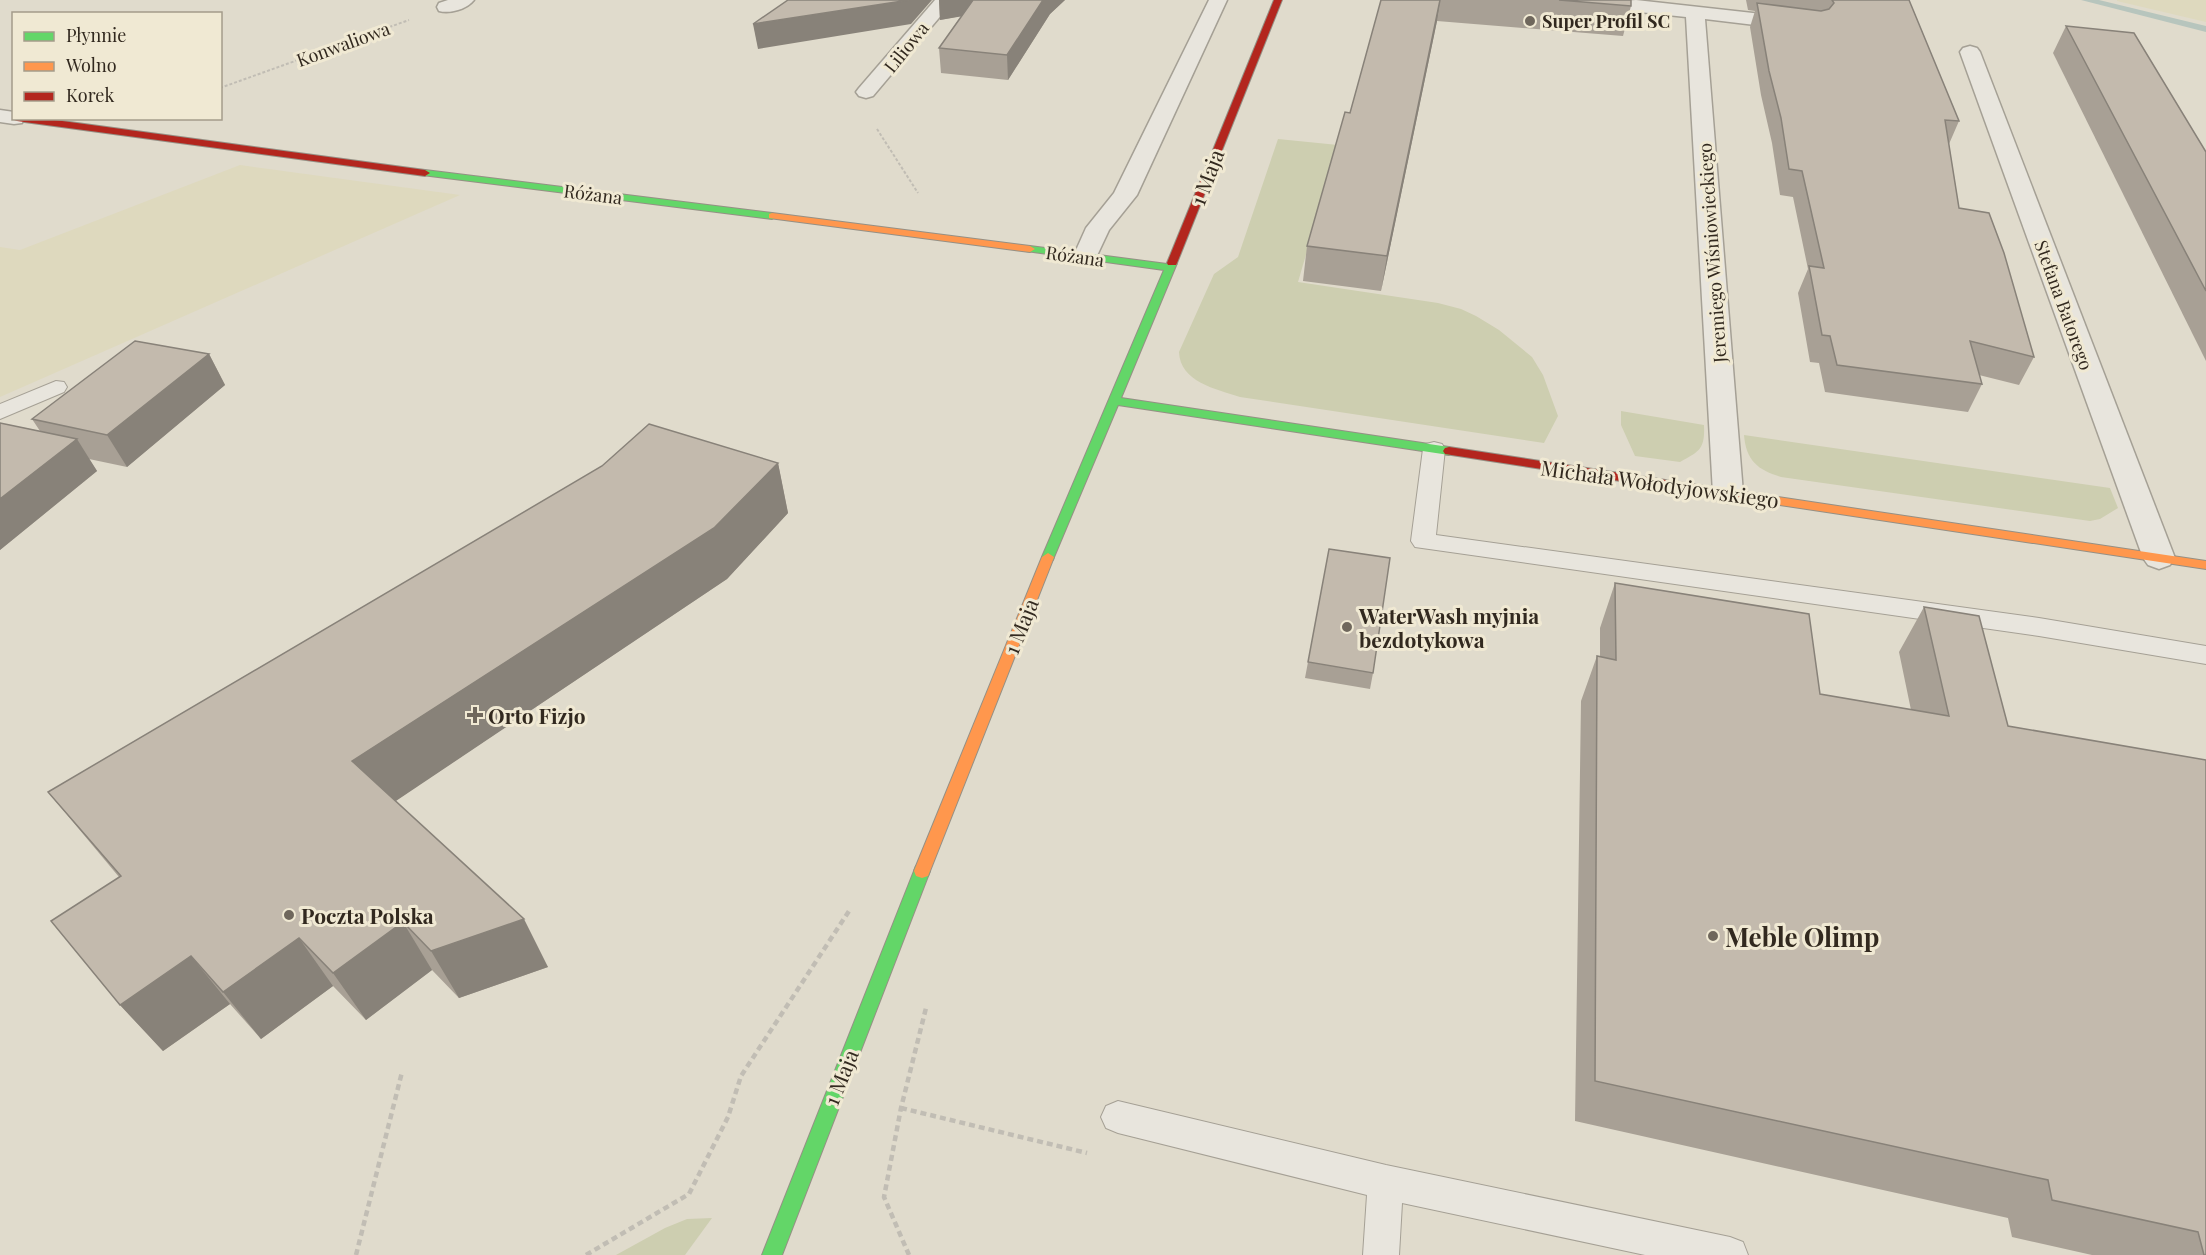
<svg xmlns="http://www.w3.org/2000/svg" width="2206" height="1255" viewBox="0 0 2206 1255" font-family="'Playfair Display',serif">
	<style>
		.farmland { fill: #ded9be }
		.green { fill: #cdceb0 }
		.lines { fill: none; stroke-linecap: round; stroke-linejoin: round }
		.stream { fill: #b7c5bd; fill-rule: evenodd }
		.lane-casing { stroke: #a5a095; stroke-width: 2 }
		.street-casing { stroke: #a5a095; stroke-width: 3 }
		.fast-casing { stroke: #959085; stroke-width: 2 }
		.slow-casing { stroke: #959085; stroke-width: 2 }
		.jam-casing { stroke: #959085; stroke-width: 2 }
		.path-far1 { stroke: #c1bdb4; stroke-width: 2; stroke-dasharray: 3 2; stroke-linecap: butt }
		.path { stroke: #c1bdb4; stroke-width: 4.5; stroke-dasharray: 6 4; stroke-linecap: butt }
		.lane { fill: #e8e5dd; fill-rule: evenodd }
		.street { fill: #e8e5dd; fill-rule: evenodd }
		.fast { fill: #63d668; fill-rule: evenodd }
		.slow { fill: #ff974d; fill-rule: evenodd }
		.jam { fill: #b3261e; fill-rule: evenodd }
		.wall { fill: #a8a095 }
		.shaded-wall { fill: #888279 }
		.building { fill: #c3baad; stroke: #888279; stroke-width: 1.5 }
		.poi-dot { fill: #6f675c; stroke: #f0e9d3; stroke-width: 2 }
		.labels { text-anchor: middle; dominant-baseline: central; stroke-width: 6; stroke-linejoin: round; paint-order: stroke }
		.far-poi-label { font-size: 18px; font-weight: bold; fill: #32291f; stroke: #f0e9d3; text-anchor: start }
		.far-street-label { font-size: 18px; fill: #32291f; stroke: #f0e9d3 }
		.street-label { font-size: 21px; fill: #32291f; stroke: #f0e9d3 }
		.poi-label { font-size: 21px; font-weight: bold; fill: #32291f; stroke: #f0e9d3; text-anchor: start }
		.near-poi-label { font-size: 26px; font-weight: bold; fill: #32291f; stroke: #f0e9d3; text-anchor: start }
	</style>
	<rect width="100%" height="100%" fill="#e0dbcc"/>
	<!-- farmland -->
	<g class="farmland">
		<path d="M2117 0H2206V22L2117 1Z"/>
		<path d="M240 165 460 195 0 397V247L20 250Z"/>
	</g>
	<!-- green -->
	<g class="green">
		<path d="M1278 139 1338 145 1298 282 1438 303 1461 309 1476 316 1499 330 1532 357 1543 375 1558 416 1544 443 1240 397C1216 389 1180 382 1179 352L1214 274 1238 257Z"/>
		<path d="M1621 411 1704 425C1705 449 1700 451 1680 462L1635 456 1621 425Z"/>
		<path d="M1744 435 2110 488 2118 508 2100 519 2090 521 1781 477C1758 470 1746 461 1744 435Z"/>
		<path d="M712 1218 685 1255H616L665 1228 687 1219Z"/>
	</g>
	<g class="lines">
		<!-- stream -->
		<path class="stream" d="M2081 0H2099L2206 26V32Z"/>
		<defs>
			<g id="lane">
				<path d="M56 381 64 382 67 387 64 392 0 419V404Z"/>
				<path d="M1434 442 1442 444 1445 449 1436 535 2039 618 2206 646V664L2039 636 1415 547 1411 541 1423 449 1426 444Z"/>
				<path d="M1118 1101 1386 1165 1730 1237 1743 1242 1748 1255H1645L1402 1203 1399 1255H1363L1367 1195 1118 1133 1106 1128 1101 1117 1106 1106Z"/>
			</g>
			<g id="street">
				<path d="M448 0H474C467 9 450 14 439 11L437 7 439 3Z"/>
				<path d="M935 0H954L873 96 866 98 859 96 856 92 859 88Z"/>
				<path d="M1209 0H1227L1137 195 1109 230 1094 262 1085 264 1076 262 1073 257 1086 228 1114 193Z"/>
				<path d="M1636 0 1797 18 1804 20 1807 24 1804 28 1797 30 1705 19 1743 493 1739 500 1728 503 1717 500 1713 493 1686 17 1630 11 1623 9 1621 5 1623 1Z"/>
				<path d="M1970 46 1977 48 1980 52 2175 558 2170 565 2159 569 2148 565 2143 558 1960 52 1963 48Z"/>
				<path d="M0 110 14 112V118H24L22 123 14 124 0 122Z"/>
			</g>
			<g id="fast">
				<path d="M425 170 772 213 777 216 772 219 422 175 420 173Z"/>
				<path d="M1030 246 1167 264 1172 260 1177 263 1121 398 1449 447 1455 451 1449 455 1118 405 1054 557 1053 560H1043L1042 557 1164 270 1026 251V247Z"/>
				<path d="M922 864 928 866 930 871 782 1255H762L914 871 916 866Z"/>
			</g>
			<g id="slow">
				<path d="M772 213 1030 246 1035 249 1030 252 769 218V214Z"/>
				<path d="M1764 495 2206 561V569L1760 502 1758 499Z"/>
				<path d="M1048 553 1054 557 930 871 928 876 922 878 916 876 914 871 1042 557Z"/>
			</g>
			<g id="jam">
				<path d="M1274 0H1282L1177 263 1176 265H1168L1167 263Z"/>
				<path d="M14 117V118H40L425 170 430 173 425 176 17 121 14 120 13 118Z"/>
				<path d="M1449 447 1764 495 1770 499 1764 503 1445 454 1443 451 1445 448Z"/>
			</g>
		</defs>
		<!-- lane casing -->
		<use href="#lane" class="lane-casing"/>
		<!-- street casing -->
		<use href="#street" class="street-casing"/>
		<!-- fast casing -->
		<use href="#fast" class="fast-casing"/>
		<!-- slow casing -->
		<use href="#slow" class="slow-casing"/>
		<!-- jam casing -->
		<use href="#jam" class="jam-casing"/>
		<!-- path-far1 -->
		<g class="path-far1">
			<path d="M220 88 409 20"/>
			<path d="M877 129 918 193"/>
		</g>
		<!-- path -->
		<g class="path">
			<path d="M901 1108 1087 1153"/>
			<path d="M356 1255 402 1072"/>
			<path d="M586 1255 689 1194 728 1117 741 1076 849 911"/>
			<path d="M909 1255 884 1197 901 1108 926 1008"/>
		</g>
		<!-- lane -->
		<use href="#lane" class="lane"/>
		<!-- street -->
		<use href="#street" class="street"/>
		<!-- fast -->
		<use href="#fast" class="fast"/>
		<!-- slow -->
		<use href="#slow" class="slow"/>
		<!-- jam -->
		<use href="#jam" class="jam"/>
	</g>
	<!-- wall -->
	<g class="wall">
		<path d="M939 0H1065L1050 14 1008 80 941 73 939 48 961 16 940 20Z"/>
		<path d="M1381 0H1631V6L1623 36 1437 21 1381 291 1303 281 1307 246 1350 113Z"/>
		<path d="M1746 0H1909L1959 121 1949 144 1959 208 2034 357 2019 385 1979 375 1982 384 1968 412 1825 392 1819 363 1810 362 1798 293 1808 269 1793 197 1780 195 1772 143 1761 95 1750 27 1755 11 1748 10Z"/>
		<path d="M2066 26 2206 152V361L2053 53Z"/>
		<path d="M209 354 225 385 127 467 89 459 97 471 0 550V423L40 431 32 419Z"/>
		<path d="M778 463 788 513 727 579 395 801 548 967 459 998 432 970 366 1020 333 986 261 1039 230 1004 163 1051 120 1005 119 877 48 792Z"/>
		<path d="M1615 583 1820 694 1911 710 1899 652 1924 607 2008 726 2206 1255H2092L2012 1237 2008 1218 1575 1121 1581 701 1597 656 1600 657V628Z"/>
		<path d="M1308 662 1373 673 1370 689 1305 678Z"/>
	</g>
	<!-- shaded-wall -->
	<g class="shaded-wall">
		<path d="M909 0H932L911 24 758 49 753 24Z"/>
		<path d="M939 0H981V13L940 20Z"/>
		<path d="M1043 0H1065L1050 14 1008 80 1007 55Z"/>
		<path d="M1440 0 1437 21 1381 291 1387 256Z"/>
		<path d="M209 354 225 385 127 467 107 435Z"/>
		<path d="M77 439 97 471 0 550V499Z"/>
		<path d="M778 463 788 513 727 579 381 811 352 761Z"/>
		<path d="M524 919 548 967 459 998 431 951Z"/>
		<path d="M403 922 432 970 366 1020 333 973Z"/>
		<path d="M299 938 333 986 261 1039 223 992Z"/>
		<path d="M191 956 230 1004 163 1051 120 1005Z"/>
	</g>
	<!-- building -->
	<g class="building">
		<path d="M788 0H909L753 24Z"/>
		<path d="M973 0H1043L1007 55 939 48Z"/>
		<path d="M1381 0H1440L1387 256 1307 246 1345 112 1350 113Z"/>
		<path d="M1559 0H1631V6Z"/>
		<path d="M1832 0H1909L1959 121 1945 120 1959 208 1989 213 2004 253 2034 357 1970 341 1982 384 1837 365 1830 336 1822 335 1809 266 1824 268 1802 171 1789 169 1781 118 1769 71 1757 3 1821 11 1829 9 1834 3Z"/>
		<path d="M2066 26 2134 33 2206 152V291Z"/>
		<path d="M135 341 209 354 107 435 32 419Z"/>
		<path d="M0 423 77 439 0 499Z"/>
		<path d="M649 424 778 463 714 528 352 761 524 919 431 951 403 922 333 973 299 938 223 992 191 956 120 1005 51 921 121 876 48 792 602 466Z"/>
		<path d="M1329 549 1390 558 1373 673 1308 662Z"/>
		<path d="M1615 583 1809 614 1820 694 1949 716 1924 607 1979 616 2008 726 2206 760V1255H2204L2198 1232 2052 1200 2048 1180 1595 1081 1597 656 1616 660Z"/>
	</g>
	<!-- markers -->
	<g class="poi-dot">
		<circle cx="1530" cy="21" r="6"/>
		<circle cx="1347" cy="627" r="6"/>
		<path d="M472 706h6v6h6v6h-6v6h-6v-6h-6v-6h6z"/>
		<circle cx="289" cy="915" r="6"/>
		<circle cx="1713" cy="936" r="6"/>
	</g>
	<g class="labels">
		<!-- far-poi labels -->
		<g class="far-poi-label">
			<text x="1542" y="21">Super Profil SC</text>
		</g>
		<!-- far-street labels -->
		<g class="far-street-label">
			<text transform="translate(343 44) rotate(-20)">Konwaliowa</text>
			<text transform="translate(906 47) rotate(-51)">Liliowa</text>
			<text transform="translate(593 194) rotate(7)">Różana</text>
			<text transform="translate(1712 253) rotate(-94)">Jeremiego Wiśniowieckiego</text>
			<text transform="translate(1075 256) rotate(8)">Różana</text>
			<text transform="translate(2064 305) rotate(70)">Stefana Batorego</text>
		</g>
		<!-- street labels -->
		<g class="street-label">
			<text transform="translate(1206 177) rotate(-69)">1 Maja</text>
			<text transform="translate(1660 483) rotate(8)">Michała Wołodyjowskiego</text>
			<text transform="translate(1020 626) rotate(-68)">1 Maja</text>
			<text transform="translate(840 1077) rotate(-68)">1 Maja</text>
		</g>
		<!-- poi labels -->
		<g class="poi-label">
			<text x="1359" y="615">WaterWash myjnia<tspan x="1359" dy="24">bezdotykowa</tspan></text>
			<text x="488" y="715">Orto Fizjo</text>
			<text x="301" y="915">Poczta Polska</text>
		</g>
		<!-- near-poi labels -->
		<g class="near-poi-label">
			<text x="1725" y="936">Meble Olimp</text>
		</g>
	</g>
	<!-- legend -->
	<rect x="12" y="12" width="210" height="108" fill="#f0e9d3" stroke="#a49c8b" stroke-width="1.5"/>
	<rect x="24" y="32" width="30" height="9" fill="#63d668" stroke="#a49c8b" stroke-width="1.5"/>
	<text x="66" y="42" font-size="18" fill="#32291f">Płynnie</text>
	<rect x="24" y="62" width="30" height="9" fill="#ff974d" stroke="#a49c8b" stroke-width="1.5"/>
	<text x="66" y="72" font-size="18" fill="#32291f">Wolno</text>
	<rect x="24" y="92" width="30" height="9" fill="#b3261e" stroke="#a49c8b" stroke-width="1.5"/>
	<text x="66" y="102" font-size="18" fill="#32291f">Korek</text>
</svg>
